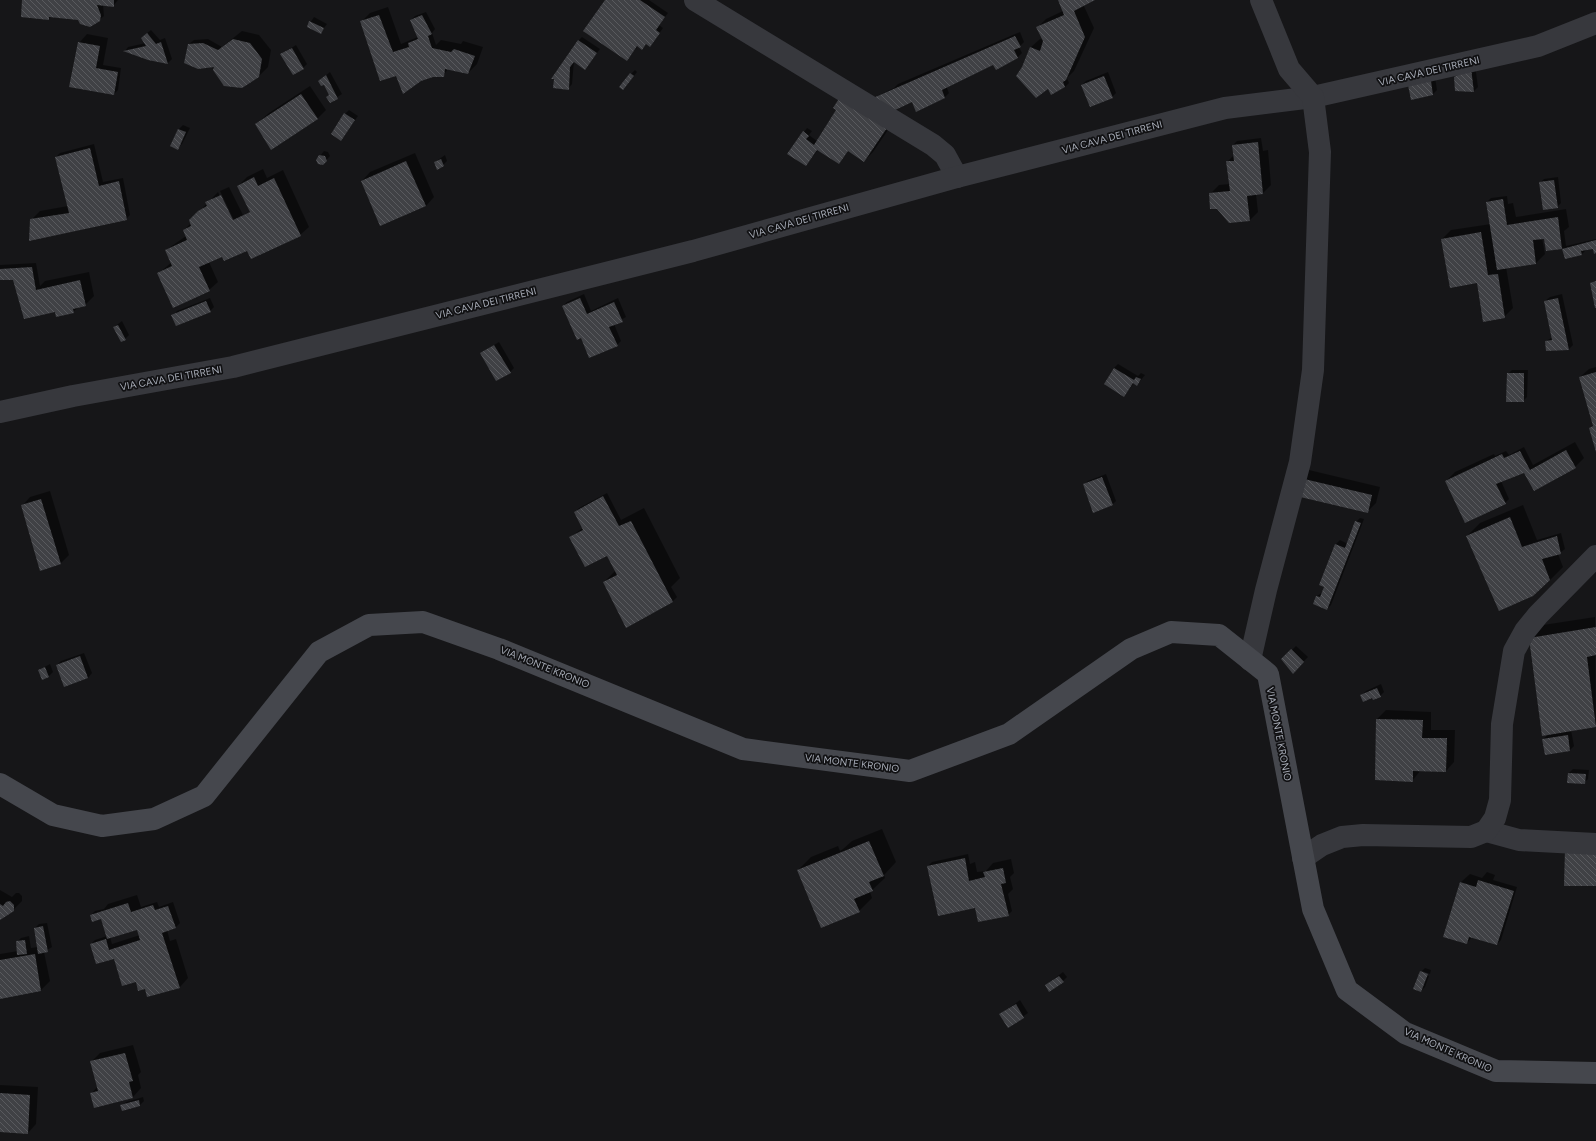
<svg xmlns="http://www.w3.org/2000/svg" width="1596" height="1141" viewBox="0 0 1596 1141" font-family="Figtree,sans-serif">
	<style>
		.shadow { fill: #0007; fill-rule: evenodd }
		.building { fill: url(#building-back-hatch) }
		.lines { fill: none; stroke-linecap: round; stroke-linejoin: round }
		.street { stroke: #37383d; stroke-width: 22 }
		.secondary { stroke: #45474d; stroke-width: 22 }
		.labels { text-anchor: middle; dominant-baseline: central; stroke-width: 3.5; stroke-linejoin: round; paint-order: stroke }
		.street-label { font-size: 10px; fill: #a8adb8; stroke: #111113 }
	</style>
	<defs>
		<pattern id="building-back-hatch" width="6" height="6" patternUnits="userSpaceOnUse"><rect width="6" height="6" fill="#404145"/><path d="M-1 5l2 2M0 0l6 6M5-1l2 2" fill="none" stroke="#595a5e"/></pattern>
	</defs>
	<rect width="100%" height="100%" fill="#161618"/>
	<!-- shadow -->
	<g class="shadow">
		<path d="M23 0H118L113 6 103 5 104 16 99 20 51 17 49 19Z"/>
		<path d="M606 0H649L668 13 659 25 663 28 654 41 647 43 642 48 638 46 626 59Z"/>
		<path d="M1059 0H1092L1083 4 1094 28 1074 71 1067 78 1069 83 1065 87 1049 89 1023 67 1031 47 1040 39 1043 40 1038 27 1046 19 1063 11Z"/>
		<path d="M388 7 401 44 418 37 411 20 415 16 426 12 435 29 432 33 436 45 441 40 461 44 463 41 483 47 477 64 468 73 448 69 443 76 397 74 361 22 370 13Z"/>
		<path d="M314 17 327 24 321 32 308 26Z"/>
		<path d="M151 30 160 40 165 38 172 59 168 63 148 59 125 51 128 47 146 43V34Z"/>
		<path d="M242 31 259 35 271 50 268 67 259 76 216 64 189 44 194 40 208 39 222 47Z"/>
		<path d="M1020 32 1024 42 1019 47 1022 53 1018 57 996 69 993 64 946 86 949 93 945 97 916 110 912 101 875 98 879 95 894 88 898 84Z"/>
		<path d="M87 34 108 38 103 65 121 68 118 90 114 94 79 43Z"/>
		<path d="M582 37 600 49 585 69 574 61 572 84 568 89 554 87 578 41Z"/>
		<path d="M296 45 307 64 303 68 282 54Z"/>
		<path d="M1475 65 1478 87 1474 91 1455 77Z"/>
		<path d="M635 70 637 72 627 85 631 74Z"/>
		<path d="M330 72 342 94 330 102V94L324 83 319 81Z"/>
		<path d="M1108 72 1116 93 1112 97 1082 85 1086 81Z"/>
		<path d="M1435 77 1437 90 1433 94 1412 99Z"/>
		<path d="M310 86 326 110 318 118 271 149 256 124 269 113Z"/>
		<path d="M349 110 358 116 341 140 345 114Z"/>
		<path d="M892 124 873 152 864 161 849 150 839 163 818 150 806 165 804 132 807 128 812 131 809 135 817 141Z"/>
		<path d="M183 125 190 128 182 144 178 148 172 145 179 129Z"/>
		<path d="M1261 138 1263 151 1268 150 1271 185 1263 193 1256 194 1258 212 1250 220 1210 194 1219 185 1230 184 1227 162 1234 155 1233 145 1237 141Z"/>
		<path d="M94 144 103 182 123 178 130 215 126 219 31 220 40 211 68 206 56 157 60 153Z"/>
		<path d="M324 151 328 152 330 156 323 164 320 156Z"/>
		<path d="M415 153 434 197 426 206 362 181 370 172Z"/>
		<path d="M445 155 447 161 443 165 435 162Z"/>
		<path d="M263 169 267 178 283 170 309 227 300 235 223 255 209 262 218 282 209 290 159 273 172 262 166 250 186 236 184 230 191 223 190 221 218 192 238 235H241L220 191 229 187 243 215 251 211 238 186 247 177Z"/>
		<path d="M1558 177 1561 203 1557 207 1540 183 1544 179Z"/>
		<path d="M1507 196 1508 204 1513 203 1516 217 1566 209 1569 227 1564 231 1566 246 1596 239V252L1594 248 1586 250 1582 254 1566 258 1563 248 1547 250 1545 239 1542 238 1545 254 1536 263 1506 267 1513 308 1504 317 1442 239 1451 230 1491 224 1487 202 1491 198Z"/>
		<path d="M36 263 40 286 45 281 89 272 94 296 85 305 79 306 73 312 56 311 14 279H0V265Z"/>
		<path d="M584 294 591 311 618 298 626 317 614 324 621 341 617 345 581 337 563 306 567 302Z"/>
		<path d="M1562 294 1573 345 1569 349 1547 350 1546 341 1553 337 1545 301 1550 297Z"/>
		<path d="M210 298 214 307 210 311 173 316 177 311Z"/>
		<path d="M122 321 129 335 125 339 114 327Z"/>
		<path d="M499 342 514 368 510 372 481 353Z"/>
		<path d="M1118 364 1138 376 1141 373 1145 375 1137 385 1134 383 1124 396 1114 368Z"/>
		<path d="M1596 367V446L1590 428 1594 424 1580 377 1589 369Z"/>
		<path d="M1512 370H1528L1527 397 1523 401 1508 374Z"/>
		<path d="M1575 442 1584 458 1575 467 1535 489 1529 469 1501 481 1509 499 1505 503 1446 481 1455 472 1494 454 1495 456 1506 451 1509 455 1524 447 1533 465Z"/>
		<path d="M1309 470 1380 487 1376 503 1367 512 1301 478Z"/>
		<path d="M1106 474 1116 501 1112 505 1084 485 1088 481Z"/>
		<path d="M50 491 69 555 61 563 22 506 30 497Z"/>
		<path d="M607 493 621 520 644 508 680 578 671 587 677 597 673 601 627 626 604 582 616 570 607 555 570 537 583 528 575 512 579 508Z"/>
		<path d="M1523 505 1537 540 1561 533 1565 549 1558 554 1563 567 1550 580 1467 536 1480 523Z"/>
		<path d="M1360 518 1364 519 1331 605 1327 609 1314 603 1317 596 1323 592 1336 544 1340 540 1348 544 1356 522Z"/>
		<path d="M1595 617 1596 726 1571 730 1574 746 1570 750 1543 739 1549 734 1530 638 1543 625Z"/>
		<path d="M1296 646 1308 657 1293 672 1283 659Z"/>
		<path d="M84 653 92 673 88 678 57 665 61 661Z"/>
		<path d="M50 664 53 672 49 676 39 670Z"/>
		<path d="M1381 684 1384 692 1380 696 1362 695 1366 691Z"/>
		<path d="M1386 710 1431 712V730H1455L1454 762 1446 771 1421 770 1412 781 1377 719Z"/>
		<path d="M1573 769 1589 770 1588 779 1584 783 1568 782 1569 773Z"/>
		<path d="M882 829 896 862 884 875 885 878 870 892 872 898 859 911 798 870 811 857 838 846 840 851 843 849 852 841Z"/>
		<path d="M968 854 970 864 975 862 977 872 986 871 993 863 1011 859 1014 873 1010 877 1013 889 1008 894 1012 911 1008 915 975 907 928 866 932 862Z"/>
		<path d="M1487 872 1495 875 1493 880 1517 887 1501 940 1497 944 1472 937 1467 943 1448 924 1461 882 1470 874 1482 878Z"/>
		<path d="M0 890 12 897 16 893H19L22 896V901L10 913 0 918Z"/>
		<path d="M137 895 141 907 157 902 159 907 173 902 180 923 176 927 167 930 170 941 176 939 188 978 180 987 148 996 145 987 114 958 91 944 95 940 107 936 101 918 91 915 95 911 104 909 108 904ZM138 929 140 935 112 944 110 937Z"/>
		<path d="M47 923 52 947 44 952 50 981 41 990 0 998V954L18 951 17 942 21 938 29 936 31 948 38 947 35 928 39 924Z"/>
		<path d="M1425 968 1431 970 1430 974 1422 971Z"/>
		<path d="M1421 971V973L1429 976 1425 987 1421 991Z"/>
		<path d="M1063 972 1067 977 1063 981 1046 985Z"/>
		<path d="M1020 1000 1028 1013 1009 1026 1001 1014Z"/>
		<path d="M133 1045 141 1072 138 1075 141 1088 133 1097 91 1094 98 1086 91 1062 100 1053Z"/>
		<path d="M0 1085 38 1087 36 1124 28 1133 0 1131Z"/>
		<path d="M143 1097 144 1101 140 1105 122 1106 126 1102Z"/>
	</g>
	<!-- building -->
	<g class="building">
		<path d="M22 0H114V7L97 5 101 15 100 21 90 27 80 24 78 20 49 17V20L21 17Z"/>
		<path d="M605 0H640L665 17 656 30 660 33 650 47 646 44 642 50 637 46 627 61 583 31Z"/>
		<path d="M1058 0H1095L1074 11 1085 37 1066 80 1063 82 1065 87 1051 95 1048 89 1036 98 1016 76 1022 67 1030 47 1040 51 1043 41 1036 27 1064 15Z"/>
		<path d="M379 15 393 52 409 47 408 43 418 39 410 20 422 15 432 34 428 36 432 48 451 52 454 49 475 56 468 74 445 69 444 77H433L421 81 403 94 396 76 380 81 360 21Z"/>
		<path d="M309 21 324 28 321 34 307 27Z"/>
		<path d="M147 33 156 44 161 42 168 64 148 60 123 51 146 46 141 38Z"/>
		<path d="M1015 36 1021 47 1014 50 1018 58 996 70 993 65 942 90 945 98 916 112 912 102 891 112 873 98Z"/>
		<path d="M233 39 250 43 262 59 259 77 242 88 224 86 213 70 214 67 198 69 184 63 188 44 203 43 218 50Z"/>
		<path d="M578 40 597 53 585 70 574 62 570 67 569 90 553 88 554 79H551Z"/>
		<path d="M78 42 100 46 96 68 118 72 114 95 69 87Z"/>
		<path d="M292 48 304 69 293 75 280 54Z"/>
		<path d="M1471 68 1474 92 1455 91 1454 77Z"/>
		<path d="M630 73 634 76 623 90 619 87Z"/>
		<path d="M326 75 338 99 330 103 326 97 329 95 324 85 321 86 318 81Z"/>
		<path d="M1104 76 1113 98 1090 107 1081 85Z"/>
		<path d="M1407 80 1431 81 1433 95 1411 100Z"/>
		<path d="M301 94 318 119 271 150 255 124Z"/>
		<path d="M840 97 887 128 864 162 848 151 839 164 817 150 806 166 787 154 803 131 809 136 806 139 814 145 836 110 833 108Z"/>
		<path d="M344 113 355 120 341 141 331 134Z"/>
		<path d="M178 129 186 132 178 150 170 146Z"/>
		<path d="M1258 142 1263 194 1247 196 1250 221 1229 223 1217 209H1210L1209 193 1230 191 1226 161H1234L1232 145Z"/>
		<path d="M90 148 99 186 119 181 127 220 29 241 30 219 69 213 55 157Z"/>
		<path d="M319 155 325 156 327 161 323 165 318 164 316 160Z"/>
		<path d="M441 159 444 166 437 170 434 162Z"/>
		<path d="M406 161 426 206 380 226 361 181Z"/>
		<path d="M254 177 258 186 274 178 301 236 251 259 247 251 224 261 222 257 199 267 210 291 173 308 157 273 172 266 165 250 187 240 183 230 191 226 189 220 198 211 207 206 205 202 221 195 233 220 250 212 237 186Z"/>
		<path d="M1554 180 1558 208 1543 210 1539 182Z"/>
		<path d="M1503 199 1507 225 1558 217 1562 249 1546 251 1544 239 1533 240 1536 264 1497 270 1486 202Z"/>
		<path d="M1481 232 1488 275 1498 274 1505 318 1483 322 1477 283 1450 288 1441 239Z"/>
		<path d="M1596 240V253L1594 254 1593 249 1581 251 1582 255 1565 259 1562 249Z"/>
		<path d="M32 267 36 290 80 280 86 306 73 309 74 313 56 317 55 312 24 319 13 280H0V269Z"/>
		<path d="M1596 281V308H1595L1590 283Z"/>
		<path d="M580 298 587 314 614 302 623 322 609 327 618 346 589 358 581 338 577 340 562 306Z"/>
		<path d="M1558 298 1569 350 1546 351 1545 341 1552 340 1544 301Z"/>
		<path d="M206 301 211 312 176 326 171 315Z"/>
		<path d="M118 325 126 340 121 342 113 327Z"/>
		<path d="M494 345 511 373 496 381 480 353Z"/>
		<path d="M1114 368 1134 380 1136 377 1141 379 1137 386 1133 383 1124 397 1104 384Z"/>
		<path d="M1596 372V452L1589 428 1593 426 1579 377Z"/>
		<path d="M1507 373H1524V402H1506Z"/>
		<path d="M1566 450 1576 468 1534 491 1524 473 1496 484 1506 504 1465 523 1445 481 1502 454 1504 458 1520 451 1530 470Z"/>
		<path d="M1102 477 1113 505 1093 513 1083 484Z"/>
		<path d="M1300 478 1372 495 1368 513 1296 496Z"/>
		<path d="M603 496 619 526 631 521 673 602 626 628 603 582 617 575 607 556 585 567 569 537 583 530 574 512Z"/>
		<path d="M41 499 61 564 40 571 21 505Z"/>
		<path d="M1510 517 1522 547 1557 536 1561 554 1542 559 1550 580 1533 596 1499 611 1466 536Z"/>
		<path d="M1355 521 1361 523 1327 610 1313 604 1316 596 1320 597 1324 587 1319 585 1335 544 1345 548Z"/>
		<path d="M1596 627V655L1587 657 1596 727 1542 736 1529 638Z"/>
		<path d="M1291 649 1304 662 1293 674 1281 659Z"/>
		<path d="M80 656 88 678 64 687 56 665Z"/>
		<path d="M45 667 49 677 42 680 38 670Z"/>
		<path d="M1377 688 1381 697 1373 700 1372 698 1363 702 1360 695Z"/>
		<path d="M1376 719 1423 720 1422 738H1447L1446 772 1413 771V782L1375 780Z"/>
		<path d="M1568 735 1570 751 1545 755 1542 739Z"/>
		<path d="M1568 773 1586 774 1585 784 1567 783Z"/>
		<path d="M869 841 884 876 869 882 873 891 854 899 860 912 821 928 797 870Z"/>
		<path d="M1565 849 1596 850V886H1564Z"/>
		<path d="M965 858 969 881 985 877 983 872 1003 868 1006 883 1001 884 1009 916 978 922 975 908 938 916 927 866Z"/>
		<path d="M1478 880 1514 891 1497 945 1469 937 1467 944 1443 937 1460 882 1476 887Z"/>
		<path d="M10 901 14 905V911L0 920V904L3 906 6 902Z"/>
		<path d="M128 903 131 912 153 905 155 910 168 906 176 928 162 933 180 988 147 997 145 989 138 991 136 982 122 986 114 959 96 964 90 944 106 939 109 950 140 940 137 930 107 939 101 919 92 922 90 915Z"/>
		<path d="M43 926 48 952 38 954 34 928Z"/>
		<path d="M25 940 27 954 17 955 16 941Z"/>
		<path d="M35 954 41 991 0 999V960Z"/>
		<path d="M1420 971 1428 974 1421 992 1413 989Z"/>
		<path d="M1059 976 1064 982 1049 992 1045 985Z"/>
		<path d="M1016 1004 1024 1018 1008 1028 999 1014Z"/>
		<path d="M125 1053 133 1081 129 1082 133 1098 94 1108 90 1093 98 1091 90 1061Z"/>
		<path d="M0 1093 30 1095 28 1134 0 1132Z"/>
		<path d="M139 1100 140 1106 122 1111 120 1105Z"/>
	</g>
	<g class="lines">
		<!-- street -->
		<g class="street">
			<path d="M695 0 933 145 945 155 957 177"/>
			<path d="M0 412 73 396 233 367 693 251 957 177 1225 108 1313 97 1538 46 1596 23"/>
			<path d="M1250 660 1266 590 1300 462 1313 370 1320 152 1313 97 1289 69 1261 0"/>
			<path d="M1486 831 1519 840 1596 844"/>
			<path d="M1303 858 1322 845 1342 837 1363 835 1471 837 1486 831 1495 818 1500 800 1502 724 1514 651 1525 631 1538 615 1596 556"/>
		</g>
		<!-- secondary -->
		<path class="secondary" d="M0 784 53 815 102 826 154 819 204 796 319 652 369 625 423 622 499 649 743 749 910 771 1009 734 1131 649 1171 632 1219 635 1268 674 1313 909 1347 990 1405 1033 1496 1071 1596 1073"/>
	</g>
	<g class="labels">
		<!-- street labels -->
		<g class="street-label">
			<text transform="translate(1429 71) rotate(-13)">VIA CAVA DEI TIRRENI</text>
			<text transform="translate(1112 137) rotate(-15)">VIA CAVA DEI TIRRENI</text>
			<text transform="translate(799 221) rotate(-16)">VIA CAVA DEI TIRRENI</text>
			<text transform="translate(486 303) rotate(-14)">VIA CAVA DEI TIRRENI</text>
			<text transform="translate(171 378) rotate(-10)">VIA CAVA DEI TIRRENI</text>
			<text transform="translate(545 667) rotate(22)">VIA MONTE KRONIO</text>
			<text transform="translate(1279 734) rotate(79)">VIA MONTE KRONIO</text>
			<text transform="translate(852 763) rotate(7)">VIA MONTE KRONIO</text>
			<text transform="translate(1448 1050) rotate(24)">VIA MONTE KRONIO</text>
		</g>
	</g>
</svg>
